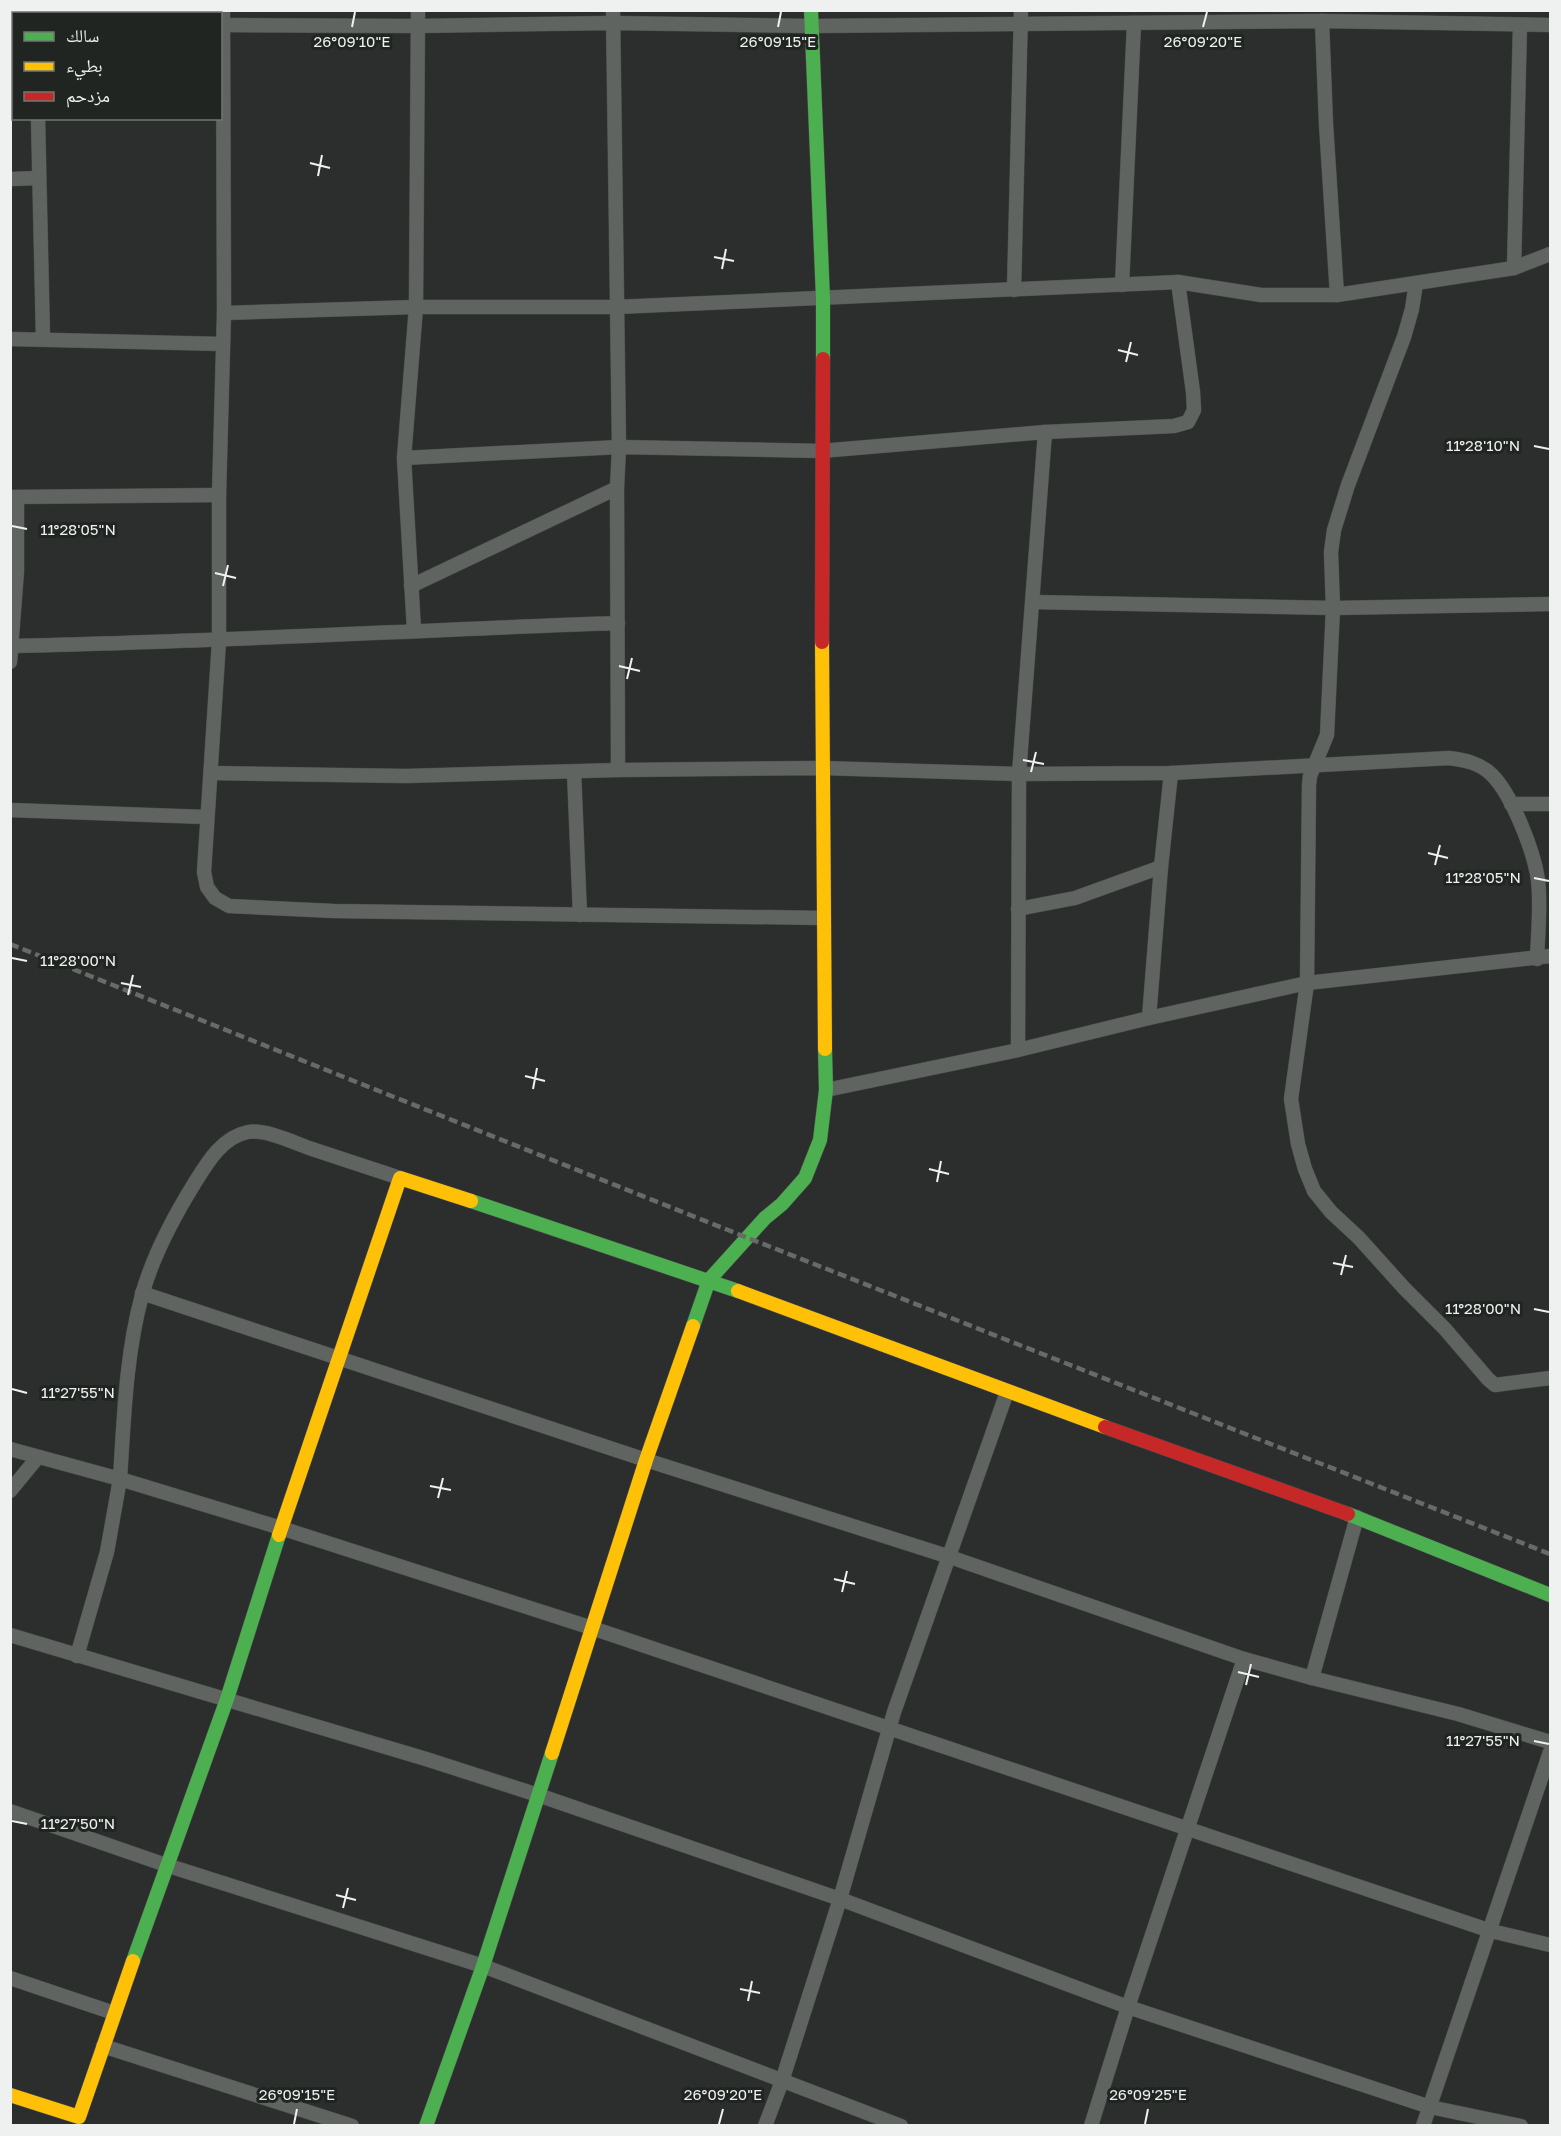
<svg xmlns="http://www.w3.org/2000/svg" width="1561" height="2136" viewBox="0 0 1561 2136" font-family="'Golos Text','Noto Naskh Arabic',sans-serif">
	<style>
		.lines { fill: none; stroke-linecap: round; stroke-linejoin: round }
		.street-casing { stroke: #4b4c4b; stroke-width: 15 }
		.fast-casing { stroke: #4b4c4b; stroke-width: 15 }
		.slow-casing { stroke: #4b4c4b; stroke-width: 15 }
		.jam-casing { stroke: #4b4c4b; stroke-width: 15 }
		.street { stroke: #606461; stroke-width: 14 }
		.fast { stroke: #4caf50; stroke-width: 14 }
		.slow { stroke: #ffc107; stroke-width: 14 }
		.jam { stroke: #c62828; stroke-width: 14 }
		.rail { stroke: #666a68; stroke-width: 4.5; stroke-dasharray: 9 4.5; stroke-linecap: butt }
		.ticks { fill: none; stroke: #eef1ef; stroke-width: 2 }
		.ticks-label { font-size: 15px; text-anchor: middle; fill: #eef1ef; stroke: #202522; stroke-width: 6; stroke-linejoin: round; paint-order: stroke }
	</style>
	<rect width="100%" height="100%" fill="#2b2e2c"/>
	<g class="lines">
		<defs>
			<g id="street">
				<path d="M223 10 224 313 219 495V641L204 872 207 887 215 898 229 906 334 911 824 918"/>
				<path d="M613 10 619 447 617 488 618 770"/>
				<path d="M1322 21 1326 124 1337 295"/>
				<path d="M10 23H14"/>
				<path d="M220 25 418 26 613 23 811 26 1322 21 1550 25"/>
				<path d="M38 118 43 339"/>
				<path d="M10 179 39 178"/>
				<path d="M1514 268 1520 25"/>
				<path d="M1416 283 1412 309 1404 337 1348 485 1334 530 1331 552 1333 608 1327 735 1310 776 1309 785 1307 983 1291 1099 1298 1144 1305 1169 1314 1191 1331 1212 1359 1238 1404 1288 1445 1329 1488 1379 1495 1385 1550 1378"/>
				<path d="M1122 285 1134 23"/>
				<path d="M1014 290 1021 10"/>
				<path d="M224 313 416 307H616L1178 282 1261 295H1337L1514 268 1550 254"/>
				<path d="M10 339 223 344"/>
				<path d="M404 458 619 447 821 451 1045 432 1174 426 1188 422 1194 410 1193 392 1178 282"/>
				<path d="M10 497 219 495"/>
				<path d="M411 586 617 488"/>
				<path d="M1033 602 1333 608 1550 604"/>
				<path d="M414 630 404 458 416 307 418 10"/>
				<path d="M10 646C213 642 415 630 618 623"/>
				<path d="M10 662 17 571V497"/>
				<path d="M574 772 580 915"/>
				<path d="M211 773 406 776 618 770 822 768 1019 774 1171 773 1449 758C1465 760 1480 763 1492 775 1512 795 1534 851 1538 880 1541 905 1538 933 1537 959"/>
				<path d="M1511 804H1550"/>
				<path d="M10 810 206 817"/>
				<path d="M1018 909 1075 898 1161 867"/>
				<path d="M1149 1018 1161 867 1171 773"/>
				<path d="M1018 1050 1019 774 1045 432"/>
				<path d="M826 1090 1018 1050 1149 1018 1307 983 1550 956"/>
				<path d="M142 1293 646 1460 950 1557 1244 1659 1312 1678 1458 1714 1550 1742"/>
				<path d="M10 1449 120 1479C124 1417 126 1354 142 1295 153 1255 173 1218 194 1184 207 1163 222 1137 248 1132 265 1129 293 1142 309 1148 340 1158 370 1168 400 1178"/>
				<path d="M10 1491 38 1457"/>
				<path d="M10 1635 426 1759 538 1795 840 1899 1128 2007 1430 2107 1521 2126"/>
				<path d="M77 1656 107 1552 120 1479 281 1528 592 1628 1491 1931 1550 1945"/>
				<path d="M1312 1678 1357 1517"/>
				<path d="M10 1811 166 1865 483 1966 901 2126"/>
				<path d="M10 1978 114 2013"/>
				<path d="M103 2046 352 2126"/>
				<path d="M765 2126 782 2081 840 1899 894 1712 1007 1392"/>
				<path d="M1091 2126 1128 2007 1244 1659"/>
				<path d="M1423 2126 1550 1752"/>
			</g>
			<g id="fast">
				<path d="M811 10 823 299V359"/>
				<path d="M471 1201 738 1291"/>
				<path d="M693 1326 709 1280 765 1218 782 1204 805 1178 820 1140 826 1090 825 1049"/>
				<path d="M1348 1514 1550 1595"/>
				<path d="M133 1961 227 1699 279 1535"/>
				<path d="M426 2126 483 1966 552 1753"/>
			</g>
			<g id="slow">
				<path d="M822 642 825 1049"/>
				<path d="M738 1291 1105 1427"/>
				<path d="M279 1535 400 1178 471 1201"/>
				<path d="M552 1753 646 1460 693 1326"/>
				<path d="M10 2095 79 2117 133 1961"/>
			</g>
			<g id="jam">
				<path d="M822 642 823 359"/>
				<path d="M1105 1427 1348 1514"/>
			</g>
		</defs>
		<!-- street casing -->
		<use href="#street" class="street-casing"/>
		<!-- fast casing -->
		<use href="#fast" class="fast-casing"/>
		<!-- slow casing -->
		<use href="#slow" class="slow-casing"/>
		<!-- jam casing -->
		<use href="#jam" class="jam-casing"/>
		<!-- street -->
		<use href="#street" class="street"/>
		<!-- fast -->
		<use href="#fast" class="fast"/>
		<!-- slow -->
		<use href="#slow" class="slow"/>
		<!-- jam -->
		<use href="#jam" class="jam"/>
		<!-- rail -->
		<path class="rail" d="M10 944 748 1238 1550 1554"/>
	</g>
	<!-- ticks -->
	<path class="ticks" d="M352 27 355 12M778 27 781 12M1203 27 1207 12M310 163 330 168M318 176 322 155M714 257 734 261M722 269 726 249M1118 350 1138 355M1126 362 1131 342M1534 446 1549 449M12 526 27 529M215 573 236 578M223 586 228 565M619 666 640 671M627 679 632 658M1023 760 1044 764M1031 772 1036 752M1428 853 1448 858M1435 865 1440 845M1534 878 1549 881M12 958 27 961M121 983 141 987M128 995 133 975M525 1076 545 1081M533 1089 537 1068M929 1169 949 1174M937 1182 941 1161M1333 1263 1353 1267M1341 1275 1346 1255M1534 1309 1549 1312M12 1389 27 1393M430 1486 451 1490M438 1498 443 1478M834 1579 855 1584M842 1592 847 1571M1238 1672 1259 1677M1246 1685 1251 1664M1534 1741 1549 1744M12 1821 27 1824M336 1895 356 1900M343 1908 348 1888M740 1989 760 1993M748 2001 752 1981M294 2124 297 2109M719 2124 723 2109M1145 2124 1148 2109"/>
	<g class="ticks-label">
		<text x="778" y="47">26°09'15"E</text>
		<text x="352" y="47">26°09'10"E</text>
		<text x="1203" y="47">26°09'20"E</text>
		<text x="1483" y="451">11°28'10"N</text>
		<text x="78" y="535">11°28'05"N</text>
		<text x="1483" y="883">11°28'05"N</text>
		<text x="78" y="966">11°28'00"N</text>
		<text x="1483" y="1314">11°28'00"N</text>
		<text x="78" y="1398">11°27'55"N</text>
		<text x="1483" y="1746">11°27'55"N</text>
		<text x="78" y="1829">11°27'50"N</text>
		<text x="297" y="2100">26°09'15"E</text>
		<text x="723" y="2100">26°09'20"E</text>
		<text x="1148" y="2100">26°09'25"E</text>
	</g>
	<!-- border -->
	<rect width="1561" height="2136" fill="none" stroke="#eef1ef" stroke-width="24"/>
	<!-- legend -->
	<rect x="12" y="12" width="210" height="108" fill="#202522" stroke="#727774" stroke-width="1.5"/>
	<rect x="24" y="32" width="30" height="9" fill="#4caf50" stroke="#727774" stroke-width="1.5"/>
	<text x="66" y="42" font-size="18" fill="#eef1ef">سالك</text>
	<rect x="24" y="62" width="30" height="9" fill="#ffc107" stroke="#727774" stroke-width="1.5"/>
	<text x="66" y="72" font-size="18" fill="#eef1ef">بطيء</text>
	<rect x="24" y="92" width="30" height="9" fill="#c62828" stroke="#727774" stroke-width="1.5"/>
	<text x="66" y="102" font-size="18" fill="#eef1ef">مزدحم</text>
</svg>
